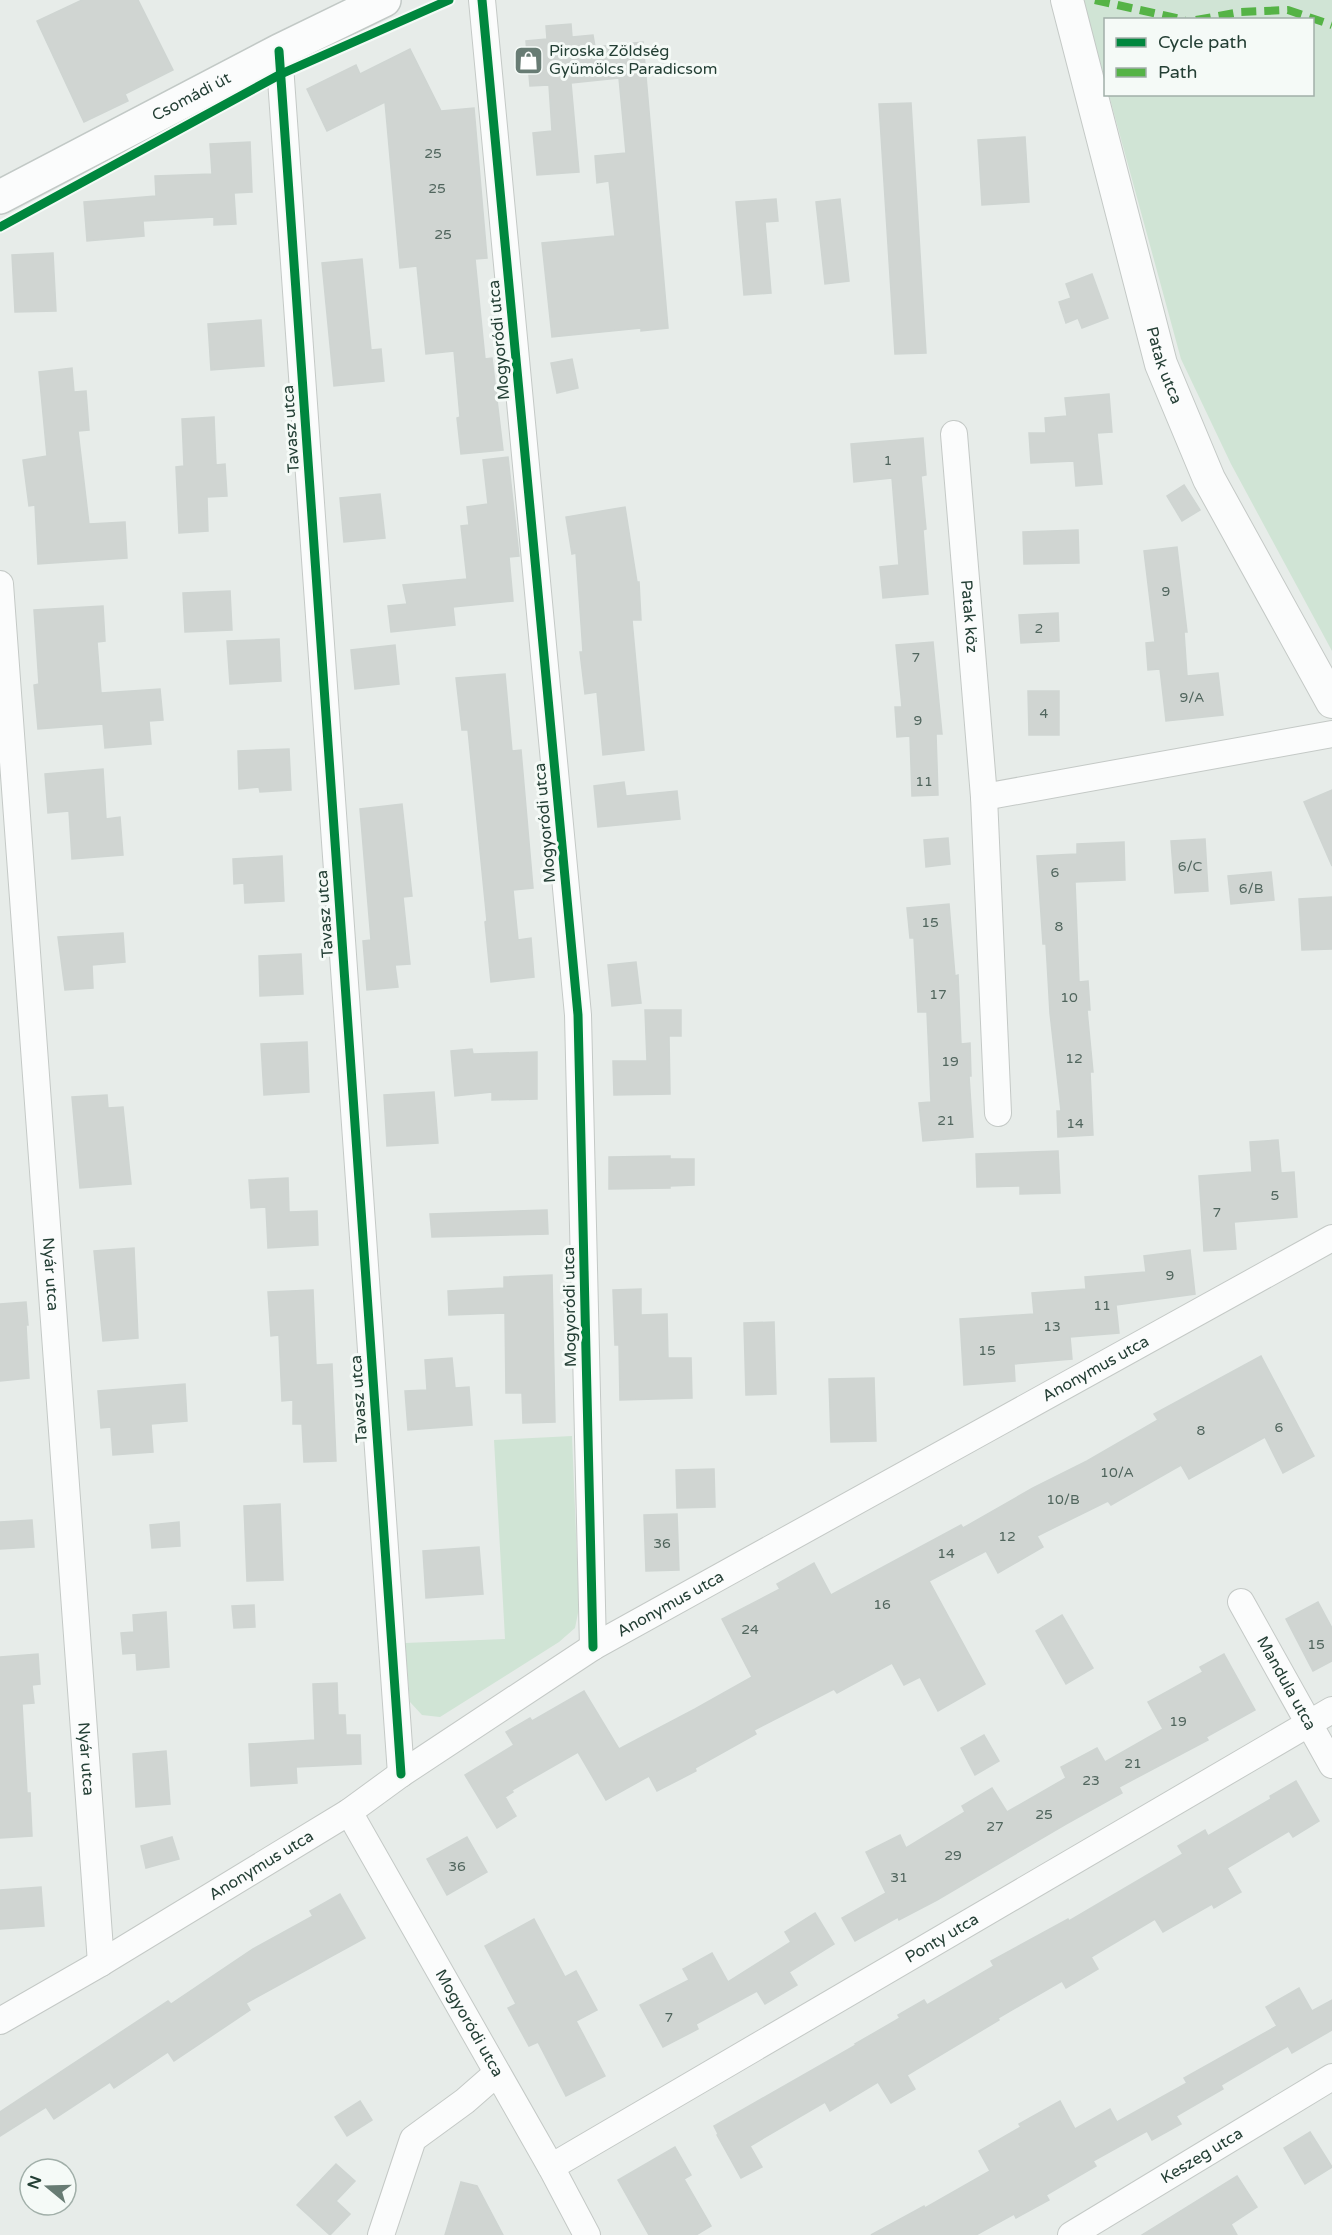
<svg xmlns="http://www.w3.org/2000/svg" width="1332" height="2235" viewBox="0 0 1332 2235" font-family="'Varela Round',sans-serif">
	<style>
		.green { fill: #d0e4d5 }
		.building { fill: #d0d5d2; stroke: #cfd5d2; stroke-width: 1.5 }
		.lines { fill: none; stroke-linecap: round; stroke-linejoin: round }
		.minor-casing { stroke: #c4c9c6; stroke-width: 28 }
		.tertiary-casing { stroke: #c4c9c6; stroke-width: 34 }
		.secondary-casing { stroke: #c2c9c6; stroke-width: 36 }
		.minor { stroke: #fbfcfc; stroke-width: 26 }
		.tertiary { stroke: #fbfcfc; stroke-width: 32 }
		.secondary { stroke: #fbfcfc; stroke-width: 33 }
		.quiet { stroke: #55b346; stroke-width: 8; stroke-dasharray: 15 8; stroke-linecap: butt }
		.cycleway-casing { stroke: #f5faf7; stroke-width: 13 }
		.cycleway { stroke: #00873e; stroke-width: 9 }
		.labels { text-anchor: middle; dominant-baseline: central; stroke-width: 6; stroke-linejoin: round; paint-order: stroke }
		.number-label { font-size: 14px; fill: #50655d }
		.poi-label { font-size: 16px; fill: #243f35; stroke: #f5faf7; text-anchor: start }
		.street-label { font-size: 16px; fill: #243f35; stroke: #f5faf7 }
	</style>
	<rect width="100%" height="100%" fill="#e7ece9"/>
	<!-- green -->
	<g class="green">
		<path d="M1082 0H1332V651L1231 464 1181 359 1109 95 1312 94V20H1106L1105 84Z"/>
		<path d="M572 1436 579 1608 575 1628 559 1642 440 1717 422 1715 410 1702 405 1643 505 1639 494 1440Z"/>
	</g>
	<!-- building -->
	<g class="building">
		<path d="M82 0H138L173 70 125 94 128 101 84 122 37 21Z"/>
		<path d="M571 24 572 37 593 35 595 47 643 42 668 328 641 331V328L552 337 542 243 615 236 609 181 597 183 595 156 626 153 619 78 571 83 579 172 537 175 533 133 552 131 549 85 530 86 526 41 547 39 546 26Z"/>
		<path d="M410 49 441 111 474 108 487 258 475 259 485 359 492 358 503 450 461 454 457 418 460 417 454 351 426 354 417 266 400 268 385 102 327 131 307 89 356 65 360 74Z"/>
		<path d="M911 103 926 353 895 354 879 104Z"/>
		<path d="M1025 137 1029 202 982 205 978 140Z"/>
		<path d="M250 142 252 192 234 193 236 224 214 225V217L143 221 144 236 87 241 84 202 156 196 155 176 212 174 210 144Z"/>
		<path d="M776 199 778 221 765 222 771 293 744 295 736 202Z"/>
		<path d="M840 199 849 281 825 284 816 202Z"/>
		<path d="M53 253 56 311 15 312 12 255Z"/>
		<path d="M362 259 371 350 381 349 384 381 334 386 322 263Z"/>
		<path d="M1092 274 1108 318 1082 328 1078 318 1066 323 1059 302 1071 298 1066 284Z"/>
		<path d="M261 320 264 366 211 370 208 324Z"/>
		<path d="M572 359 578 388 557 393 551 363Z"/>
		<path d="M72 368 74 392 86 391 89 430 78 431 89 524 125 522 127 558 38 564 35 505 29 506 23 460 47 456 39 372Z"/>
		<path d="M1109 394 1112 432 1097 433 1102 484 1076 486 1074 461 1031 463 1029 433H1046L1045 418 1067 416 1065 398Z"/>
		<path d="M214 417 216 465 225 464 227 496 207 497 208 531 179 533 176 467 184 466 182 419Z"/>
		<path d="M923 438 926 475 921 476 926 529 923 530 928 594 883 598 880 567 899 565 892 478 854 482 851 444Z"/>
		<path d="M508 457 519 556 509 557 513 601 453 607 455 625 391 632 388 606 407 604 403 585 467 579 461 526 469 525 467 507 488 504 483 460Z"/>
		<path d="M1184 485 1200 510 1182 521 1167 496Z"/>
		<path d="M380 494 385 538 344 542 340 498Z"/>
		<path d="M625 507 637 582H639L641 620H632L644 750 603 755 597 692 585 694 580 652H583L576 553 572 554 566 517Z"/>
		<path d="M1078 530 1079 563 1024 564 1023 532Z"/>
		<path d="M1177 547 1187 632H1184L1187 676 1218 673 1223 715 1166 721 1160 669 1148 670 1146 643 1155 642 1144 551Z"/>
		<path d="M230 591 232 630 185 632 183 593Z"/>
		<path d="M103 606 105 641 97 642 101 693 160 689 163 720 149 721 151 744 105 748 103 724 38 729 34 685 39 684 34 610Z"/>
		<path d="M1058 613 1059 641 1021 643 1019 615Z"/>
		<path d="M279 639 281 681 230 684 227 641Z"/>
		<path d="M933 642 942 734H936L938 795 912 796 910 736 897 737 895 707H902L896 645Z"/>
		<path d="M395 645 399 684 355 689 351 650Z"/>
		<path d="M505 674 512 751 521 750 533 888 513 890 518 940 531 938 534 977 491 982 485 922 487 921 468 730H462L456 678Z"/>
		<path d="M1028 691H1059V735H1029Z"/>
		<path d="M289 749 291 790 260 792 259 787 239 789 238 751Z"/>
		<path d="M103 769 106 819 120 817 123 855 72 859 69 811 48 813 45 774Z"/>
		<path d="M624 782 626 796 677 791 680 819 598 827 594 786Z"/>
		<path d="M1332 790V866L1304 802Z"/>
		<path d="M402 804 412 896 403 897 410 964 395 965 398 987 367 990 363 941 371 940 360 809Z"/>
		<path d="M948 838 950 864 926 867 924 840Z"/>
		<path d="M1205 839 1208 891 1175 893 1171 841Z"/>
		<path d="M1124 842 1125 880 1075 882 1079 982 1088 981 1090 1010H1087L1093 1072H1090L1093 1135 1058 1137 1057 1111H1061L1050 1013 1046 944H1043L1037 856 1077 854V844Z"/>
		<path d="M282 856 284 901 245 903 244 883 234 884 233 859Z"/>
		<path d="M1271 872 1274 900 1231 904 1228 876Z"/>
		<path d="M1332 897V949L1302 950 1299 899Z"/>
		<path d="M949 904 955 976 958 975 961 1044 970 1043 971 1076H969L973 1137 923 1141 919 1103 931 1102 927 1012H918L914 938H910L907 908Z"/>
		<path d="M123 933 125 962 92 965 93 988 65 990 58 937Z"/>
		<path d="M301 954 303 994 260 996 259 956Z"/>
		<path d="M636 962 641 1003 612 1006 608 965Z"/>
		<path d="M645 1010H681V1036H669L670 1094 614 1095 613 1061H647Z"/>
		<path d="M307 1042 309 1092 264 1095 261 1044Z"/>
		<path d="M472 1049 473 1054 537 1052V1099L492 1100V1092L455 1096 451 1051Z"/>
		<path d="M434 1092 438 1143 387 1146 384 1095Z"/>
		<path d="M107 1095 108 1108 123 1107 131 1184 80 1188 72 1097Z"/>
		<path d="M1278 1140 1281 1173 1294 1172 1297 1217 1234 1222 1236 1249 1204 1251 1199 1176 1252 1172 1250 1142Z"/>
		<path d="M1058 1151 1060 1193 1020 1194V1186L977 1187 976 1154Z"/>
		<path d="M670 1156V1159H694V1185L670 1186V1188L609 1189V1157Z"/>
		<path d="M288 1178 289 1212 317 1211 318 1245 268 1248 266 1207 251 1208 249 1180Z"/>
		<path d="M547 1210 548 1234 432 1237 430 1214Z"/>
		<path d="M134 1248 138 1338 103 1341 94 1251Z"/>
		<path d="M1190 1250 1195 1294 1116 1305 1119 1333 1070 1337 1072 1359 1014 1364 1015 1381 964 1385 960 1319 1034 1314 1032 1293 1086 1289 1085 1277 1146 1272 1144 1256Z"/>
		<path d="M552 1275 555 1422 523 1423 522 1393H506L505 1313 449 1315 448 1291 504 1288V1277Z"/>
		<path d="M641 1289V1315L667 1314 668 1358H691L692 1398 620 1400 619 1345H615L613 1290Z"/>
		<path d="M313 1290 316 1365 332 1364 336 1461 304 1462 302 1424H293V1400L282 1401 279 1335 271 1336 268 1292Z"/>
		<path d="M26 1302 28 1325H26L29 1378 0 1381V1304Z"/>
		<path d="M774 1322 776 1394 746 1395 744 1323Z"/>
		<path d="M1261 1356 1314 1456 1283 1473 1265 1437 1189 1479 1181 1465 1111 1505 1108 1501 1037 1536 1043 1547 998 1573 986 1551 929 1581 985 1684 938 1711 920 1677 904 1685 892 1663 837 1693 834 1689 754 1730 756 1734 695 1768 696 1771 657 1791 649 1776 606 1800 578 1752 512 1790 513 1792 505 1797 516 1816 497 1828 465 1775 514 1745 506 1732 530 1718 532 1721 584 1691 619 1749 695 1709 752 1677 722 1619 780 1589 777 1584 814 1563 831 1595 961 1525 963 1528 1033 1488 1087 1461 1158 1420 1154 1414Z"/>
		<path d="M452 1358 455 1388 469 1387 472 1425 408 1430 405 1391 427 1390 425 1360Z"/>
		<path d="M874 1378 876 1441 831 1442 829 1379Z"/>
		<path d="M185 1384 187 1421 151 1424 153 1452 113 1455 111 1427 101 1428 98 1391Z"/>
		<path d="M714 1469 715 1507 677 1508 676 1470Z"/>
		<path d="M280 1504 283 1580 247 1581 244 1506Z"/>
		<path d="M677 1514 679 1570 646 1571 644 1515Z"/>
		<path d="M32 1520 34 1547 0 1549V1522Z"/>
		<path d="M179 1522 180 1546 152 1548 150 1525Z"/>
		<path d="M479 1547 483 1594 426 1598 423 1551Z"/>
		<path d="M1318 1602 1332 1628V1661L1313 1671 1286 1619Z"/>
		<path d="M254 1605 255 1627 234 1628 232 1606Z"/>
		<path d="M166 1612 169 1667 137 1670 136 1653 123 1654 121 1633 134 1632 133 1615Z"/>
		<path d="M1062 1615 1093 1668 1066 1684 1036 1631Z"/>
		<path d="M38 1654 40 1684 32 1685 34 1703 22 1704 27 1793H30L32 1836 0 1838V1657Z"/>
		<path d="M1224 1654 1255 1710 1206 1737 1208 1740 1119 1787 1122 1793 1066 1824 937 1900 899 1920 898 1917 855 1941 842 1918 886 1893 866 1852 900 1835 906 1848 965 1812 962 1806 992 1788 1007 1812 1066 1778 1061 1767 1097 1748 1105 1762 1163 1729 1148 1702 1203 1672 1200 1667Z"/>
		<path d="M337 1683 338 1715H345L346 1735H360L361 1764 296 1767 297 1783 251 1786 249 1744 315 1740 313 1684Z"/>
		<path d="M984 1735 999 1761 975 1775 961 1748Z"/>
		<path d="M166 1751 170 1804 136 1807 133 1754Z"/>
		<path d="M1296 1781 1319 1821 1293 1837 1289 1831 1227 1868 1241 1892 1214 1908 1212 1904 1163 1932 1155 1919 1091 1957 1098 1969 1066 1988 1062 1981 998 2018 999 2020 907 2075 915 2089 891 2103 878 2082 830 2111 825 2102 750 2146 762 2167 741 2178 717 2135 718 2134 714 2126 856 2045 855 2044 900 2018 898 2015 924 2000 927 2005 994 1966 991 1961 1068 1919 1069 1921 1183 1854 1178 1846 1205 1830 1208 1836 1271 1799 1270 1796Z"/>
		<path d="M172 1837 179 1859 146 1868 141 1846Z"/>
		<path d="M467 1837 487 1872 447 1895 427 1859Z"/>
		<path d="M41 1887 44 1926 0 1929V1890Z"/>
		<path d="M340 1894 365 1938 246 2003 250 2010 174 2061 168 2052 114 2088 110 2082 54 2119 46 2107 0 2136V2112L168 2001 171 2004 253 1949 313 1916 310 1911Z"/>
		<path d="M815 1913 834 1944 789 1972 797 1985 765 2004 757 1991 696 2024 698 2029 663 2047 640 2005 689 1980 683 1969 712 1953 728 1982 791 1942 785 1932Z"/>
		<path d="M534 1919 565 1977 576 1971 597 2010 576 2021 605 2076 566 2096 538 2042 529 2046 508 2008 516 2004 485 1946Z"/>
		<path d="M1299 1988 1312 2011 1332 2000V2030L1292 2053 1288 2046 1221 2085 1223 2089 1176 2116 1181 2124 1152 2140 1147 2131 1093 2161 1096 2166 1046 2195 1049 2200 1016 2218 1014 2214 976 2235H871L924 2206 925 2208 990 2171 979 2151 1021 2127 1019 2124 1060 2101 1075 2129 1110 2109 1117 2122 1187 2083 1184 2078 1277 2026 1266 2007Z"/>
		<path d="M360 2101 372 2120 347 2136 335 2117Z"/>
		<path d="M1310 2132 1332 2167 1305 2184 1284 2148Z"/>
		<path d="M675 2147 691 2175 684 2179 711 2226 696 2235H649L618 2180Z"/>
		<path d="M336 2164 355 2181 336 2201 350 2214 330 2235 297 2205Z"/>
		<path d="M1237 2176 1257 2207 1231 2224 1237 2235H1142Z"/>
		<path d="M461 2182 477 2186 503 2235H445Z"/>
	</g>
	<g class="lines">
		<defs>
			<g id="minor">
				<path d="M482 0 578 1015 593 1647"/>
				<path d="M279 51 401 1774"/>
				<path id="s1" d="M954 434 984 797 998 1113"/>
				<path id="s2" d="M0 584 101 1963"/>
				<path d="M984 797 1332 734"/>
				<path id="s3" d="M1241 1602 1332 1765"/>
				<path id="s4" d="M349 1812 551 2167 587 2235"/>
				<path id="s5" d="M0 2021 101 1963 349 1812 401 1774 593 1647 1332 1238"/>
				<path id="s6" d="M551 2167 1332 1710"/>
				<path d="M381 2235 413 2139 465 2101 497 2073"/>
				<path id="s7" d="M1071 2235 1332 2077"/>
			</g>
			<g id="tertiary">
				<path id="s8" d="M1067 0 1161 364 1209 479 1332 702"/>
			</g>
			<g id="secondary">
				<path id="s9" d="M0 197 279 51 384 0"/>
			</g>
		</defs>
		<!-- minor casing -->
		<use href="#minor" class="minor-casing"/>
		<!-- tertiary casing -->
		<use href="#tertiary" class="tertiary-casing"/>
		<!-- secondary casing -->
		<use href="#secondary" class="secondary-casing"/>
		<!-- minor -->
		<use href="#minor" class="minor"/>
		<!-- tertiary -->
		<use href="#tertiary" class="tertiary"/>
		<!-- secondary -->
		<use href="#secondary" class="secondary"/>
		<!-- quiet -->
		<g class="quiet">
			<path d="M1095 0 1185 20"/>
			<path d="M1196 20 1240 12 1288 10 1332 25"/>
		</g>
		<defs>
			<g id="cycleway">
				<path d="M482 0 578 1015 593 1647"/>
				<path d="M279 51 401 1774"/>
				<path d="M0 227 281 74 449 0"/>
			</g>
		</defs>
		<!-- cycleway casing -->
		<use href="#cycleway" class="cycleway-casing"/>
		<!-- cycleway -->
		<use href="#cycleway" class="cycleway"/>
	</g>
	<!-- icons -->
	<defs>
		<symbol id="shop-square" viewBox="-11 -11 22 22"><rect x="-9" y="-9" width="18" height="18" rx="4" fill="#687c74" stroke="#f5faf7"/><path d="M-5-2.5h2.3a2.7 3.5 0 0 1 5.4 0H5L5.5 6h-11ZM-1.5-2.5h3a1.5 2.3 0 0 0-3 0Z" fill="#fff"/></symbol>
	</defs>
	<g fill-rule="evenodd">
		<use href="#shop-square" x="512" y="44" width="33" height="33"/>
	</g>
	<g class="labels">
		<!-- number labels -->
		<g class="number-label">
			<text x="433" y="153">25</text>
			<text x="437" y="188">25</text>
			<text x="443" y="234">25</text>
			<text x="888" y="460">1</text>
			<text x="1166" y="591">9</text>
			<text x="1039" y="628">2</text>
			<text x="916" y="657">7</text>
			<text x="1192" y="697">9/A</text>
			<text x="1044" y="713">4</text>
			<text x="918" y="720">9</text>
			<text x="924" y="781">11</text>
			<text x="1190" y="866">6/C</text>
			<text x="1055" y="872">6</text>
			<text x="1251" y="888">6/B</text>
			<text x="930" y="922">15</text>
			<text x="1059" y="926">8</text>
			<text x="938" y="994">17</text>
			<text x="1069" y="997">10</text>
			<text x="1074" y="1058">12</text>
			<text x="950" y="1061">19</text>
			<text x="946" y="1120">21</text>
			<text x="1075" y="1123">14</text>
			<text x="1275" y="1195">5</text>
			<text x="1217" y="1212">7</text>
			<text x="1170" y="1275">9</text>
			<text x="1102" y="1305">11</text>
			<text x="1052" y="1326">13</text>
			<text x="987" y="1350">15</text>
			<text x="1279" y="1427">6</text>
			<text x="1201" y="1430">8</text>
			<text x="1117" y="1472">10/A</text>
			<text x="1063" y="1499">10/B</text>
			<text x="1007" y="1536">12</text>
			<text x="662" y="1543">36</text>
			<text x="946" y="1553">14</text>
			<text x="882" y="1604">16</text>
			<text x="750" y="1629">24</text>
			<text x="1316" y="1644">15</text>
			<text x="1178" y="1721">19</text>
			<text x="1133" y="1763">21</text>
			<text x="1091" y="1780">23</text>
			<text x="1044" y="1814">25</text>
			<text x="995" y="1826">27</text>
			<text x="953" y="1855">29</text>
			<text x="457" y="1866">36</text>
			<text x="899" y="1877">31</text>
			<text x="669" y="2017">7</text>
		</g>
		<!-- poi labels -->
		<g class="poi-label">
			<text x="549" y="51">Piroska Zöldség<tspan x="549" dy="18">Gyümölcs Paradicsom</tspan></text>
		</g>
		<!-- street labels -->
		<g class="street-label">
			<text stroke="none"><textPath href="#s9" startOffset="216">Csomádi út</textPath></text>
			<text transform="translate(499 340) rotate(-95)">Mogyoródi utca</text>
			<text stroke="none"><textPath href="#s8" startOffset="378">Patak utca</textPath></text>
			<text transform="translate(291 429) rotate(-94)">Tavasz utca</text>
			<text stroke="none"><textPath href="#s1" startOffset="183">Patak köz</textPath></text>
			<text transform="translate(545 823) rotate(-95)">Mogyoródi utca</text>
			<text transform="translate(325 914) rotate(-94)">Tavasz utca</text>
			<text stroke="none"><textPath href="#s2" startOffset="692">Nyár utca</textPath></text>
			<text transform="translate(570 1307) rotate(-91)">Mogyoródi utca</text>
			<text stroke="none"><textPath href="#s5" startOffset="1276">Anonymus utca</textPath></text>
			<text transform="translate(359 1399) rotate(-94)">Tavasz utca</text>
			<text stroke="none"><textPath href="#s5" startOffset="790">Anonymus utca</textPath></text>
			<text stroke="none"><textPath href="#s3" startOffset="93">Mandula utca</textPath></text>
			<text stroke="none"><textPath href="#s2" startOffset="1178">Nyár utca</textPath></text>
			<text stroke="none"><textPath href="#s5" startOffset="304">Anonymus utca</textPath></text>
			<text stroke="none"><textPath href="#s6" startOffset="453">Ponty utca</textPath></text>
			<text stroke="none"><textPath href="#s4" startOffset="243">Mogyoródi utca</textPath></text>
			<text stroke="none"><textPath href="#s7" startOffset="153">Keszeg utca</textPath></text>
		</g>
	</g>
	<!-- legend -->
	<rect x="1104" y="18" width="210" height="78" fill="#f5faf7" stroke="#a1afa9" stroke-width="1.5"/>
	<rect x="1116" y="38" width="30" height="9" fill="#00873e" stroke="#a1afa9" stroke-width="1.5"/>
	<text x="1158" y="48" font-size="18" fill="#243f35">Cycle path</text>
	<rect x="1116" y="68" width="30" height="9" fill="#55b346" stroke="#a1afa9" stroke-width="1.5"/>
	<text x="1158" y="78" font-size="18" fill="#243f35">Path</text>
	<!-- north arrow -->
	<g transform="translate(48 2187) rotate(289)"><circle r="28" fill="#f5faf7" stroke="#a1afa9" stroke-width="1.5"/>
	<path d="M0-4.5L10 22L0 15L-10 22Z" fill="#687c74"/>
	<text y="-9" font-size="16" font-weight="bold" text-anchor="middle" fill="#243f35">N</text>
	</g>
</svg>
